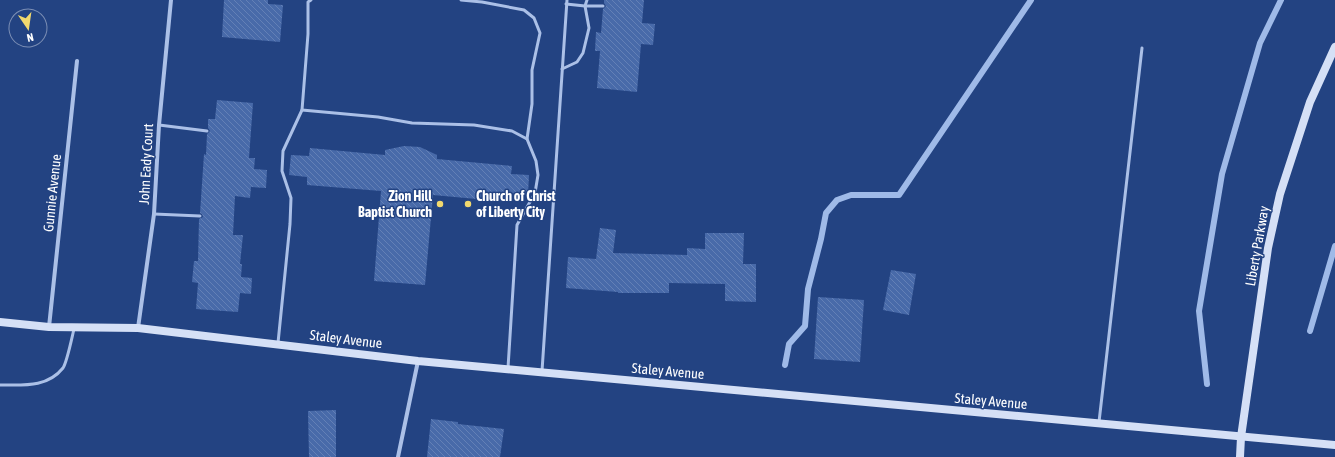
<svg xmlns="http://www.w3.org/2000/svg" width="1335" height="457" viewBox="0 0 1335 457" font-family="'Asap Condensed',sans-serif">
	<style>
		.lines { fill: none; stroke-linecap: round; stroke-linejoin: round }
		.stream { stroke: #9fbae8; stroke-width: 6 }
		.building { fill: url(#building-back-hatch) }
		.lane { stroke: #abc0e7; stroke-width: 3 }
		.street { stroke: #abc0e7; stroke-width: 4 }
		.secondary { stroke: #d5e0f6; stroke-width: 8 }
		.poi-dot { fill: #f2d96e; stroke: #234382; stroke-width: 1.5 }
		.labels { text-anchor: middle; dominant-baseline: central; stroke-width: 3; stroke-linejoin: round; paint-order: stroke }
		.street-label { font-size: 14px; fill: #fff; stroke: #234382 }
		.poi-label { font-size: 14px; font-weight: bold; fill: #fff; stroke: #234382; text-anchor: end }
	</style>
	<defs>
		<pattern id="building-back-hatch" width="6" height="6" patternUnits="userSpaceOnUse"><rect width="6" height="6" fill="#486aa9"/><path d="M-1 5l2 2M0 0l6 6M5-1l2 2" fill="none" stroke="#6380b6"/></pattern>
	</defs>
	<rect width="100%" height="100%" fill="#234382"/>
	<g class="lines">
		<!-- stream -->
		<g class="stream">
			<path d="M1310 331 1335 246"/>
			<path d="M785 365 789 344 805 326 808 289 821 239 826 213 837 200 851 195H899L1031 0"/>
			<path d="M1207 384 1199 311 1222 174 1260 43 1281 0"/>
		</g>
	</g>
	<!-- building -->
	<g class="building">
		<path d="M224 0H268V4L283 5 280 42 222 37Z"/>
		<path d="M604 0H644L642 23 655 24 653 45 641 44 637 92 597 88 600 51H595L596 32 601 33 603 9 606 6 604 3Z"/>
		<path d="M217 100 253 103 249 158H255L254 169 267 170 266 188 251 187 250 198 235 196 233 235H243L240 264H242L241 277 252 278 251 294 240 293 238 312 196 309 198 283 192 282 194 261H198L199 219 203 217 202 214 200 213 204 154 206 155 207 134 210 131 208 128V119H215Z"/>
		<path d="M404 146 420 147 437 155V159L512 166 511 174 529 175 528 195 510 193 509 202 433 195 425 285 374 281 381 191 307 185V177L289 175 291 155 309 156 310 148 385 155V150Z"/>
		<path d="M600 228 616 230 613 253 687 255V248L705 249V233H744L743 264H756V302L725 301V284L669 283V293H618V292L566 288 568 257 596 259Z"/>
		<path d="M891 270 916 274 909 315 883 310Z"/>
		<path d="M818 297 864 300 860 362 814 359Z"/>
		<path d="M336 410V457H309L308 411Z"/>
		<path d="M431 419 458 422V424L504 429 500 457H427Z"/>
	</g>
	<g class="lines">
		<!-- lane -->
		<g class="lane">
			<path d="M461 0 482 2 524 10 534 18 540 33 532 70V104L527 139 536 161 538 175 535 193 517 225 508 368"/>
			<path d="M566 4 585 6 587 0"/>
			<path d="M562 69 577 62 583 53 589 28 585 6H603"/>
			<path d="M302 110 378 117 412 123 474 125 512 131 527 139"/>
			<path d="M159 125 207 131"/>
			<path d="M154 214 200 216"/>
			<path d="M278 343 290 224 291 198 282 171 283 151 302 110 308 34V2L311 0"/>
			<path d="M542 371 567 0"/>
			<path d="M0 385C23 385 47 388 63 368 67 362 72 337 74 329"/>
			<path d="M1099 422 1142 48"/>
		</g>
		<!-- street -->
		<g class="street">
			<path d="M49 327 77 61"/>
			<path d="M138 328 154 214 159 125 171 0"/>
			<path d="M398 457 418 361"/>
		</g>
		<!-- secondary -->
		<g class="secondary">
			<path d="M0 322 49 327 138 328 418 361 1335 445"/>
			<path d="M1240 457 1241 437 1268 248 1280 194 1310 102 1335 47"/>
		</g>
	</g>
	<!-- markers -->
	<g class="poi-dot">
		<circle cx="440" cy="204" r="4"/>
		<circle cx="468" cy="204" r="4"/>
	</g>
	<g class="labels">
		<!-- street labels -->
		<g class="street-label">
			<text transform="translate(146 164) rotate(-87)">John Eady Court</text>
			<text transform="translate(52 193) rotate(-84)">Gunnie Avenue</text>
			<text transform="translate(1257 246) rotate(-80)">Liberty Parkway</text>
			<text transform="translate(346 339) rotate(7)">Staley Avenue</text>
			<text transform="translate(668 371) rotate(5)">Staley Avenue</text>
			<text transform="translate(991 401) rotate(5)">Staley Avenue</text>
		</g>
		<!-- poi labels -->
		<g class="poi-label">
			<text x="432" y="196">Zion Hill<tspan x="432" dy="16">Baptist Church</tspan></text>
			<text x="476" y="196" text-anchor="start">Church of Christ<tspan x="476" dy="16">of Liberty City</tspan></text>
		</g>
	</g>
	<!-- north arrow -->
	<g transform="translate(28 28) rotate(167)"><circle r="19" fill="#234382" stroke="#7b8eb4"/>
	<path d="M0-3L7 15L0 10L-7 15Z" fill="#f2d96e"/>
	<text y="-6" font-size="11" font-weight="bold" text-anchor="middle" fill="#ffffff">N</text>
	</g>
</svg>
